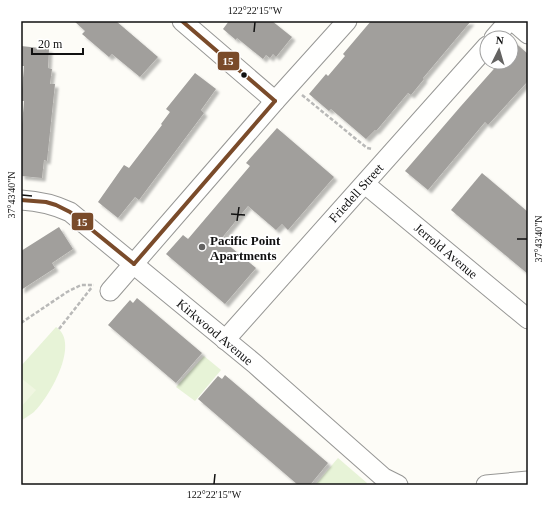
<svg xmlns="http://www.w3.org/2000/svg" width="549" height="506" viewBox="0 0 549 506" font-family="Georgia,serif">
	<style>
		.green { fill: #e7f3d7 }
		.pitch { fill: #f0f6e1 }
		.building { fill: #a19f9c; filter: url(#shadow) }
		.lines { fill: none; stroke-linecap: round; stroke-linejoin: round }
		.minor-casing { stroke: #979795; stroke-width: 21 }
		.path { stroke: #b9b9b8; stroke-width: 2.5; stroke-dasharray: 4 2; stroke-linecap: butt }
		.minor { stroke: #fffffe; stroke-width: 19 }
		.bus-1-casing { stroke: #fff; stroke-width: 7 }
		.bus-1 { stroke: #7a4b2a; stroke-width: 4 }
		.ticks { fill: none; stroke: #111; stroke-width: 1.5 }
		.bus-dot { fill: #111; stroke: #fff; stroke-width: 1.5 }
		.poi-dot { fill: #646362; stroke: #fff; stroke-width: 1.5 }
		.labels { text-anchor: middle; dominant-baseline: central; stroke-width: 4; stroke-linejoin: round; paint-order: stroke }
		.street-label { font-size: 13px; fill: #111; stroke: #fff }
		.poi-label { font-size: 13px; font-weight: bold; fill: #111; stroke: #fff; text-anchor: start }
		.line-badge { stroke: #fff; stroke-width: 1.5 }
		.badge-label { font-size: 11px; text-anchor: middle; font-weight: bold; fill: #fff }
		.neatline { fill: none; stroke: #111; stroke-width: 1.5 }
		.ticks-label { font-size: 10px; text-anchor: middle; fill: #111 }
	</style>
	<defs>
		<filter id="shadow"><feDropShadow dx="3.5" dy="3.5" stdDeviation="1" flood-color="#0004"/></filter>
	</defs>
	<rect width="100%" height="100%" fill="#fdfcf7"/>
	<!-- green -->
	<g class="green">
		<path d="M56 327C81 343 49 398 34 412 30 415 25 418 21 421V366Z"/>
		<path d="M204 356 221 370 195 401 176 387Z"/>
		<path d="M338 458 367 483 366 485H315Z"/>
	</g>
	<!-- pitch -->
	<path class="pitch" d="M21 378 36 390 21 407Z"/>
	<!-- building -->
	<g class="building">
		<path d="M74 21H116L158 57 140 77 112 54 109 57 82 34 85 31Z"/>
		<path d="M229 21H272L292 37 276 57 273 54 270 58 266 55 263 59 237 38 236 40 223 29Z"/>
		<path d="M371 21H471L423 78 424 79 411 95 408 93 376 131 375 130 366 139 331 109 329 111 309 94 326 74 328 76 345 56 343 54Z"/>
		<path d="M511 39 528 54V81L488 125 485 122 428 190 405 171 461 106 500 62H511Z"/>
		<path d="M21 46 49 49 48 68 52 69 50 84H55L47 161 44 160 42 178 21 176V137L24 101H21L24 66H21Z"/>
		<path d="M195 73 216 89 201 110 204 113 139 200 135 197 118 218 98 202 124 165 129 168 162 125 161 124 170 112 166 109Z"/>
		<path d="M277 128 334 177 288 230 282 224 276 230 248 206 221 239 256 268 225 304 166 254 183 235 188 239 250 166 246 163Z"/>
		<path d="M482 173 528 212V274L451 210Z"/>
		<path d="M59 227 73 249 52 263 55 268 21 290V251Z"/>
		<path d="M137 298 202 353 176 383 108 325 130 300 133 303Z"/>
		<path d="M225 375 328 463 310 485H298L198 399 218 376 222 379Z"/>
	</g>
	<g class="lines">
		<defs>
			<g id="minor">
				<path d="M182 21 275 101"/>
				<path d="M513 21 528 34"/>
				<path d="M494 38 509 21"/>
				<path d="M365 184 528 319"/>
				<path d="M21 200C39 201 53 204 70 212L255 364 384 478 398 485"/>
				<path d="M110 291 275 101 347 21"/>
				<path d="M225 340 487 46"/>
				<path d="M486 485 528 481"/>
			</g>
		</defs>
		<!-- minor casing -->
		<use href="#minor" class="minor-casing"/>
		<!-- path -->
		<g class="path">
			<path d="M302 95 367 148 372 149"/>
			<path d="M21 323 67 292 81 285H94"/>
			<path d="M59 329 92 287"/>
		</g>
		<!-- minor -->
		<use href="#minor" class="minor"/>
		<defs>
			<g id="bus-1">
				<path d="M182 21 275 101"/>
				<path d="M21 200 46 202 56 205 70 212 134 264"/>
				<path d="M134 264 275 101"/>
			</g>
		</defs>
		<!-- bus-1 casing -->
		<use href="#bus-1" class="bus-1-casing"/>
		<!-- bus-1 -->
		<use href="#bus-1" class="bus-1"/>
	</g>
	<!-- ticks -->
	<path class="ticks" d="M254 32 255 22M22 195 32 196M231 214 245 215M237 221 239 207M517 239H527M214 484 215 474"/>
	<!-- markers -->
	<circle class="bus-dot" cx="244" cy="75" r="3.5"/>
	<circle class="poi-dot" cx="202" cy="247" r="4"/>
	<g class="labels">
		<!-- street labels -->
		<g class="street-label">
			<text transform="translate(356 193) rotate(-48)">Friedell Street</text>
			<text transform="translate(446 251) rotate(40)">Jerrold Avenue</text>
			<text transform="translate(215 332) rotate(40)">Kirkwood Avenue</text>
		</g>
		<!-- poi labels -->
		<g class="poi-label">
			<text x="210" y="240">Pacific Point<tspan x="210" dy="15">Apartments</tspan></text>
		</g>
	</g>
	<g class="line-badge">
		<rect x="217" y="51" width="23" height="20" rx="4" fill="#7a4b2a"/>
		<rect x="71" y="212" width="23" height="19" rx="4" fill="#7a4b2a"/>
	</g>
	<g class="badge-label">
		<text x="228" y="65">15</text>
		<text x="82" y="226">15</text>
	</g>
	<!-- border -->
	<rect width="549" height="506" fill="none" stroke="#ffffff" stroke-width="44"/>
	<!-- north arrow -->
	<g transform="translate(499 50) rotate(5)"><circle r="19" fill="#ffffff" stroke="#a0a0a0"/>
	<path d="M0-3L7 15L0 10L-7 15Z" fill="#646362"/>
	<text y="-6" font-size="11" font-weight="bold" text-anchor="middle" fill="#111111">N</text>
	</g>
	<!-- scale -->
	<path d="M32 48v6h51v-6" fill="none" stroke="#111111" stroke-width="2"/>
	<text x="38" y="48" font-size="12" fill="#111111" stroke="#ffffff" stroke-width="3" paint-order="stroke">20 m</text>
	<rect x="22" y="22" width="505" height="462" class="neatline"/>
	<g class="ticks-label">
		<text x="255" y="14">122°22'15"W</text>
		<text transform="translate(11 195) rotate(-90)" y="4">37°43'40"N</text>
		<text transform="translate(538 239) rotate(-90)" y="4">37°43'40"N</text>
		<text x="214" y="498">122°22'15"W</text>
	</g>
</svg>
